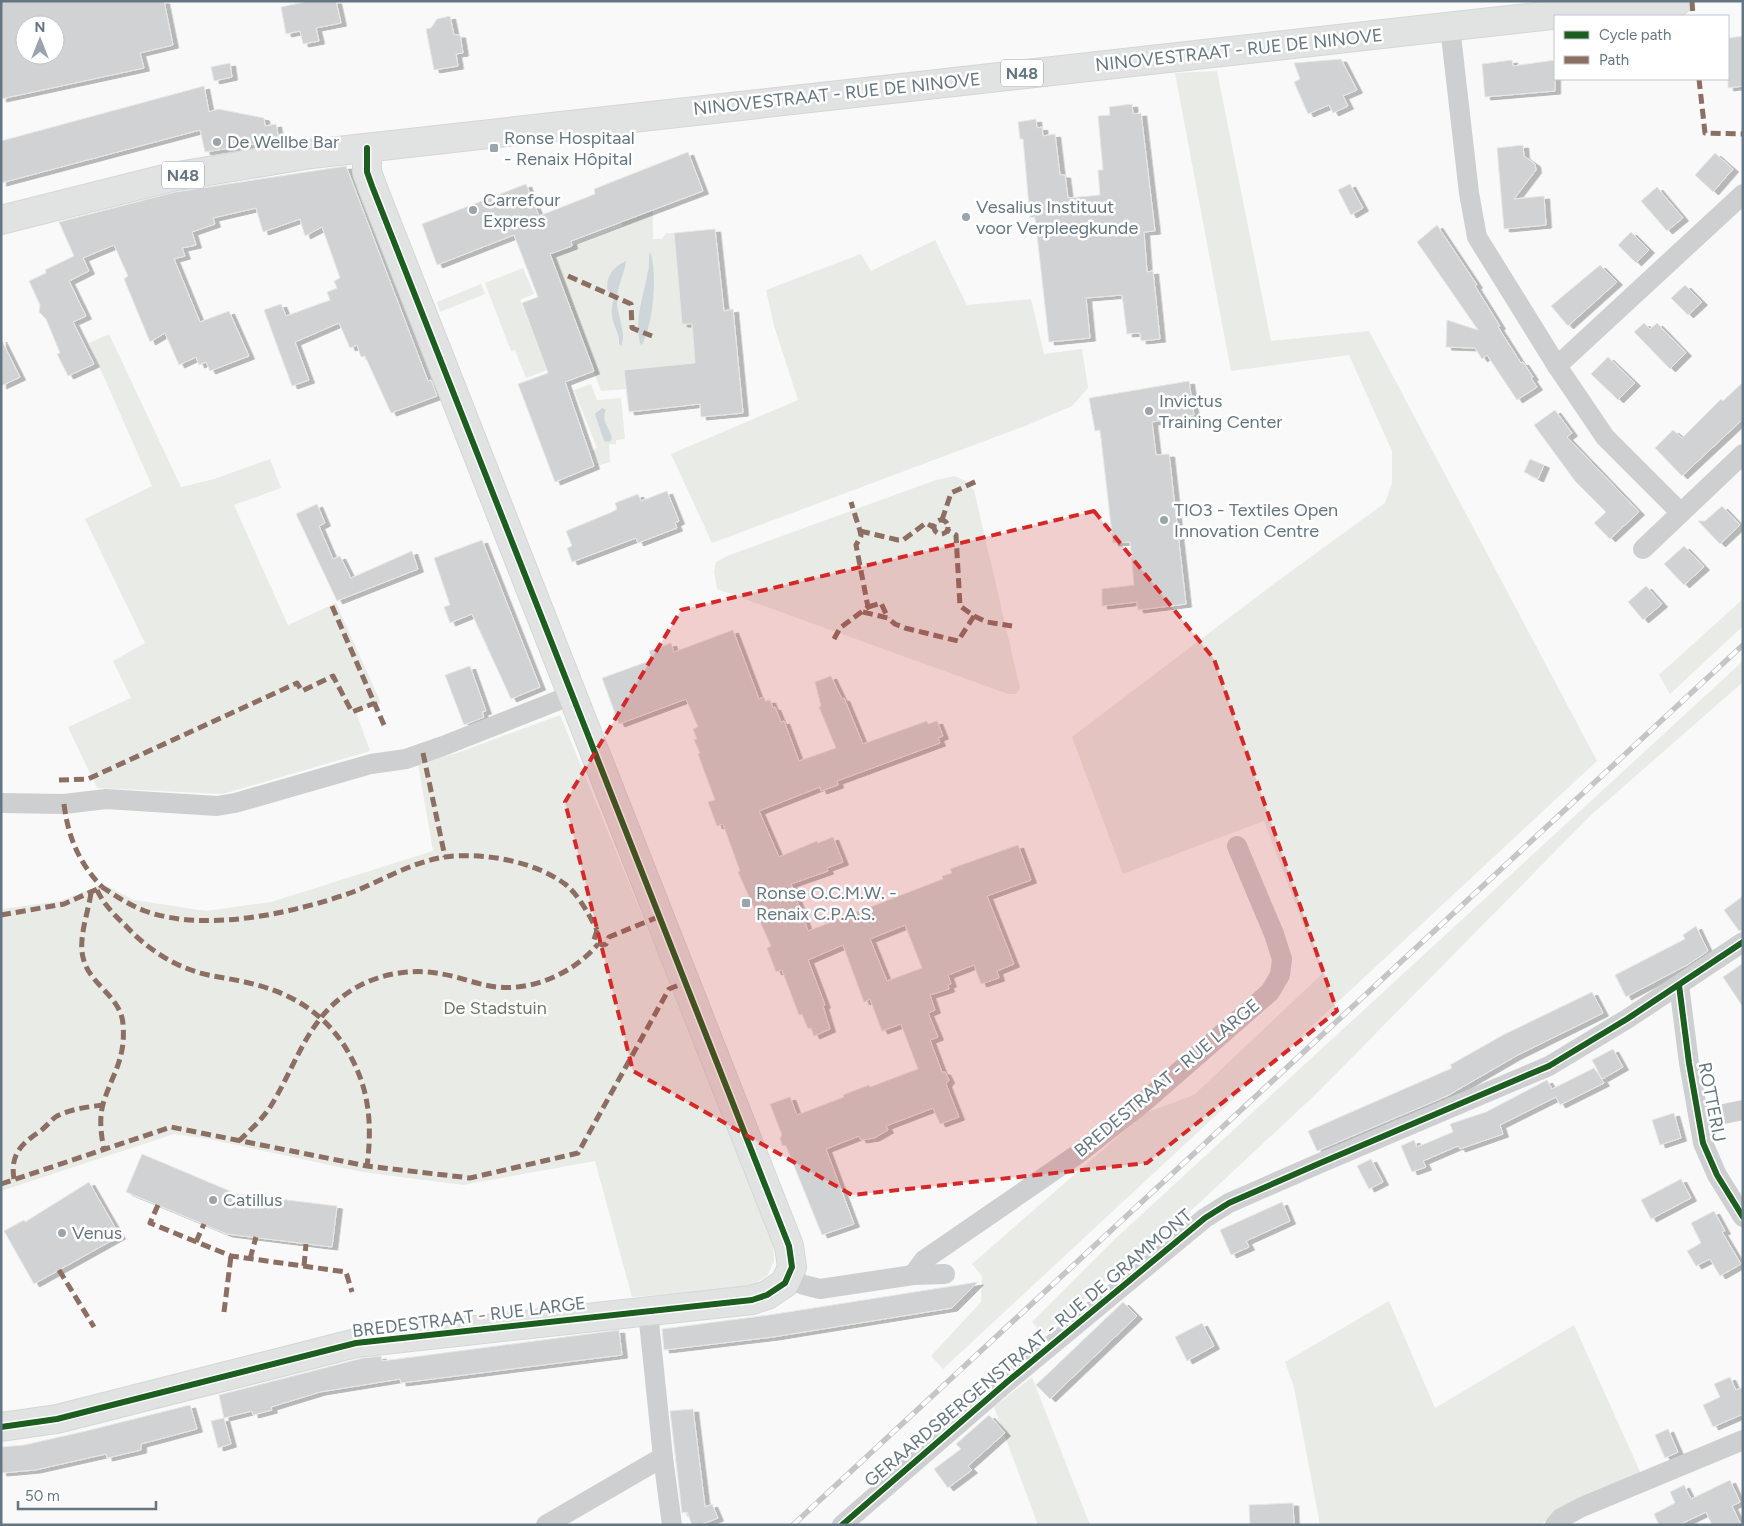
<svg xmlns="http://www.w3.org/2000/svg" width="1744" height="1526" viewBox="0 0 1744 1526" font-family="Figtree,sans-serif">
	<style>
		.green { fill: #e8ebe6 }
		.water { fill: #ced6d9 }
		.building { fill: #d0d2d3; stroke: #e8e8e8; fill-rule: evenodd; filter: url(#shadow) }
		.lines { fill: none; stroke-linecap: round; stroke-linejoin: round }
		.secondary-casing { stroke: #d5d6d7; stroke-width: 30 }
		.primary-casing { stroke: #d5d6d7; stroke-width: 30 }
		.street { stroke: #cecfd0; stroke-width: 20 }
		.secondary { stroke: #e1e2e2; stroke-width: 28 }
		.primary { stroke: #e1e2e2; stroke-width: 28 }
		.rail-casing { stroke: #c3c5c6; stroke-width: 5.5 }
		.rail { stroke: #fff; stroke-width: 4; stroke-dasharray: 11; stroke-linecap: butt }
		.quiet { stroke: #8d6e63; stroke-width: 5; stroke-dasharray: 10 5; stroke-linecap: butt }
		.cycleway-casing { stroke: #fff; stroke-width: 9 }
		.cycleway { stroke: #1b5e20; stroke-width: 6 }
		.marked { fill: #d62828; fill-opacity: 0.2; stroke: #d62828; stroke-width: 4; stroke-dasharray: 10 6; stroke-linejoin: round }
		.poi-dot { fill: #99a4ac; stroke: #fff; stroke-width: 2 }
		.labels { text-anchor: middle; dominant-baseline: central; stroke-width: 5; stroke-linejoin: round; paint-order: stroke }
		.shield { fill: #fff; stroke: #939fa8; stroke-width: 1 }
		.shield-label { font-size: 16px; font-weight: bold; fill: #657683 }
		.street-label { font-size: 18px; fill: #657683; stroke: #fff }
		.poi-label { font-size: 18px; fill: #657683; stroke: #fff; text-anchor: start }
		.park-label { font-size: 18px; fill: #687a64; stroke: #fff }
	</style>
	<defs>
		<filter id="shadow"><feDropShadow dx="5.5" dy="3" stdDeviation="0" flood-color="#0004"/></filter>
	</defs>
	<rect width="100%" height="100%" fill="#f9f9f9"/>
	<!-- green -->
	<g class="green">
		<path d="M1217 71 1271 341 1369 331 1597 761 943 1369 931 1356 981 1302 982 1276 972 1264 1145 1113 1194 1095 1322 974 1264 821 1123 874 1072 737 1275 583 1385 503 1392 483V451L1349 355 1231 371 1175 73Z"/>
		<path d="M653 210V239H662L666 233H674L682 324H692L695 363 624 370 626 389 601 391 550 254 623 226 622 222Z"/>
		<path d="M935 240 967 305 1031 299 1044 354 1082 349 1088 388 1072 406 1025 426 712 543 671 454 798 400 774 326 766 290 861 254 871 271Z"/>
		<path d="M523 268 534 294 520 300 547 370 526 378 515 350 511 351 485 283Z"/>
		<path d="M481 284 485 294 440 312 437 302Z"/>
		<path d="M109 334 181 487 214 479 270 459 281 488 234 505 288 625 336 603 381 703 356 712 370 751 223 794 97 788 68 727 131 698 113 661 145 643 85 519 152 486 89 343Z"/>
		<path d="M591 384 597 400 621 398 625 439 616 440V444H609L610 462 596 466 598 462 592 451 597 448 574 390Z"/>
		<path d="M954 476 966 481 974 490 1020 688 1016 694H1008L717 589 714 571 716 562 727 556 936 480Z"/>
		<path d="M1743 599V626L1670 694 1659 675Z"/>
		<path d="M1743 661V682L1590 816 1316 1094 1196 1206 1043 1334 1032 1322 1115 1239Z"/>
		<path d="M560 715 689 1029 773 1241 774 1261 768 1275 748 1288 632 1297 595 1161 463 1185 362 1172 209 1139 174 1134 1 1191V909L60 901 103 884 134 900 206 911 271 902 433 851 418 764 457 753Z"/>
		<path d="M1389 1301 1435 1408 1574 1325 1642 1476 1550 1516 1541 1525H1320L1294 1387 1285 1362Z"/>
		<path d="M1032 1377 1090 1525H1038L994 1407Z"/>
	</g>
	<!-- water -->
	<g class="water">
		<path d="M650 252C658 271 653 329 641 346 633 322 644 295 648 271 650 265 648 257 650 252Z"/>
		<path d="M626 261C624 276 616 287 617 304 618 317 627 335 621 346L619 344C620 334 615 330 613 320 610 311 613 304 614 295L608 291C605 277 613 267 626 261Z"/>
		<path d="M602 408 606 410C600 421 611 429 612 439L609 442 604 441 595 414Z"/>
	</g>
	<!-- building -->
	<g class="building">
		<path d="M1 1H164L173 45 140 53 144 68 1 99ZM25 25H55V55H25Z"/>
		<path d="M309 1H336L341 23 316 28 319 41 303 44 300 31 286 34 281 7Z"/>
		<path d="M450 16 454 35H460L463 53 456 54 458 66 434 70 426 29 431 28 437 19Z"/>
		<path d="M1743 36V86L1728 88V38Z"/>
		<path d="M1341 59 1357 90 1343 96 1348 106 1333 113 1329 105 1308 114 1294 82 1300 79 1294 63Z"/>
		<path d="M1512 60 1513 66 1555 60V91L1485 97 1482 64Z"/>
		<path d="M230 63 232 77 214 81 211 67Z"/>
		<path d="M204 86 209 112 218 109 264 118 265 126 276 124 279 140 205 152 200 130 1 183V141Z"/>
		<path d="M1132 104 1133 114 1141 113 1155 231 1144 232 1147 272 1153 271 1160 339 1141 341 1140 333 1127 334 1122 295 1086 298 1090 338 1049 342 1035 217 1030 218 1023 139H1020L1018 122 1036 119 1037 128 1042 127 1043 136 1055 134 1060 175H1065L1068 198 1100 195 1098 170H1103L1098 116 1110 115 1109 107Z"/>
		<path d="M1523 145 1524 156 1535 164 1536 170 1514 199 1544 196 1546 225 1504 229 1497 148Z"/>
		<path d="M688 152 703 191 571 241 572 246 550 254 594 371 565 382 594 466 555 482 518 384 548 373 522 303 538 297 514 235 437 265 422 224 526 184 539 216 595 194 594 189Z"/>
		<path d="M1715 153 1733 169 1713 192 1695 175Z"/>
		<path d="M346 166 428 381 431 380 437 396 391 413 365 356 361 357 357 345 350 348 339 323 295 342 309 380 292 386 264 310 281 304 286 316 330 300 327 292 337 288 334 281 340 278 322 227 305 236 300 219 263 232 256 208 213 218 215 224 192 232 196 245 182 248 185 256 174 259 200 322 229 311 249 356 210 371 206 362 199 365 196 357 179 365 165 333 150 342 124 279 128 276 114 245 83 258 89 271 69 281 86 316 73 322 94 364 68 376 57 354 60 353 46 319 39 312 40 305 29 281 46 273 45 270 74 256 59 222 175 192Z"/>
		<path d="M1350 184 1363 208 1351 215 1338 190Z"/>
		<path d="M1657 187 1683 218 1667 231 1641 201Z"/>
		<path d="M1437 225 1477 285 1475 286 1500 326 1498 327 1521 363 1523 362 1533 377 1531 378 1537 387 1517 400 1487 355 1482 359 1475 348 1446 347 1447 320 1478 330 1417 242Z"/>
		<path d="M715 229 724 311 733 309 743 413 701 417 700 404 629 412 624 370 695 363 692 324H682L674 233Z"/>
		<path d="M1631 232 1649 250 1636 263 1618 245Z"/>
		<path d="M1600 265 1617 282 1568 326 1551 306Z"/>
		<path d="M1685 285 1702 302 1688 315 1671 298Z"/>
		<path d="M1644 323 1650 329 1657 323 1686 353 1670 369 1634 332Z"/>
		<path d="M1 339 20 377 1 386Z"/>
		<path d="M1608 357 1635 383 1618 400 1591 374Z"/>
		<path d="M1189 381 1194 415 1152 422 1156 455 1169 454 1186 604 1138 610 1137 602 1102 606V589L1134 585 1130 542 1113 543 1100 430 1095 431 1089 398Z"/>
		<path d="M1743 382V419L1682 476 1655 448 1673 430 1682 438 1721 399 1723 401Z"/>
		<path d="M1555 410 1572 433 1567 437 1639 512 1610 539 1594 523 1606 512 1575 481 1534 425Z"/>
		<path d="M1530 459 1544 465 1538 479 1524 472Z"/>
		<path d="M667 491 679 521 675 523 677 528 638 543 636 538 572 562 567 548 572 546 566 531 612 512 617 509 615 503 638 494 641 501Z"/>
		<path d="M317 504 325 523 319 526 333 559 340 556 351 578 412 551 418 569 337 601 296 514Z"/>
		<path d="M1722 506 1740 525 1720 544 1698 521H1705Z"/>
		<path d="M482 540 540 687 511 699 472 614 450 623 444 607 450 605 434 558Z"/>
		<path d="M1684 546 1704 567 1684 585 1664 564Z"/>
		<path d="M1646 586 1662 604 1643 620 1628 602Z"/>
		<path d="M733 630 759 699 764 697 765 701 770 700 773 708 775 707 781 722 784 721 799 761 836 748 819 707 821 706 815 682 831 676 842 699 844 698 863 744 927 721 928 724 937 721 943 736 938 738 940 743 837 781 838 785 821 791 820 787 759 811 779 857 817 841 818 843 833 837 843 862 827 868 828 871 791 884 808 931 943 879 942 876 952 873 950 869 1018 845 1031 880 987 896 1014 964 997 971 999 978 981 984 974 965 948 975 951 984 948 985 949 989 930 995 935 1010 928 1013 938 1037 930 1040 942 1072H945L949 1080 946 1084 959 1117 940 1124 933 1108 886 1126 888 1130 874 1138 861 1140 859 1136 826 1149 854 1224 822 1235 786 1146 782 1145 780 1138 782 1135 770 1104 790 1097 797 1115 844 1097 843 1095 869 1085 870 1087 918 1069 901 1024 882 1031 870 999 864 1002 843 945 808 960 825 1005 823 1006 830 1029 814 1036 811 1028 808 1029 802 1014 799 1015 782 970 776 972 767 948 771 946 742 881 738 872 740 871 723 824 717 826 708 802 715 800 698 754 700 753 694 740 697 739 693 729 698 727 686 699 619 724 602 678 652 660 649 651 671 643 674 652ZM905 925 922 968 887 981 870 939Z"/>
		<path d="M470 666 486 711 482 712 484 717 464 725 445 675Z"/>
		<path d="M1743 896V930L1739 931 1724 910Z"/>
		<path d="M1696 926 1708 951 1687 965 1626 997 1615 975 1685 939 1683 935Z"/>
		<path d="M1743 963V1007L1723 977Z"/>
		<path d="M1592 992 1603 1013 1516 1056 1447 1096 1317 1151 1308 1131 1452 1068 1450 1065 1503 1035Z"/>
		<path d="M1613 1049 1623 1067 1602 1079 1592 1060Z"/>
		<path d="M1594 1068 1604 1083 1560 1105 1556 1097 1500 1125 1503 1134 1460 1149 1458 1146 1423 1161 1426 1167 1412 1172 1401 1146 1414 1140 1417 1147 1453 1132 1450 1124 1486 1112 1547 1080 1552 1089Z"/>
		<path d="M1674 1113 1681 1138 1660 1145 1652 1120Z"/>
		<path d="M142 1154 237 1194 337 1206 332 1247 227 1234 126 1192Z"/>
		<path d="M1371 1159 1383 1182 1369 1189 1357 1166Z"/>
		<path d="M1681 1179 1691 1198 1651 1219 1641 1200Z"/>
		<path d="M89 1182 120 1236 34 1284 4 1231 24 1220 25 1222Z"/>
		<path d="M1282 1202 1290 1221 1246 1241 1249 1247 1231 1255 1220 1230Z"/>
		<path d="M1714 1211 1725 1231 1722 1232 1741 1264 1720 1276 1710 1259 1696 1266 1687 1251 1701 1243 1691 1223Z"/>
		<path d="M978 1282 952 1308 773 1337 664 1350 662 1329 769 1315Z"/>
		<path d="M1123 1302 1137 1316 1050 1399 1036 1385Z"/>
		<path d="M1202 1323 1214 1346 1187 1361 1175 1337Z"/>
		<path d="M619 1330 622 1355 401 1383 400 1379 320 1392 271 1407 272 1410 253 1415 252 1411 224 1418 219 1395 363 1358 381 1356 382 1361Z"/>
		<path d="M1730 1377 1736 1390 1743 1387V1414L1713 1427 1703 1405 1720 1397 1714 1384Z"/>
		<path d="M190 1405 197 1429 141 1444V1450L107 1458 106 1454 35 1470 1 1473V1447L24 1445 86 1431Z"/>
		<path d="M693 1409 705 1507 712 1504 718 1518 700 1525H692L687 1512 682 1513 670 1411Z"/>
		<path d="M989 1415 1005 1433 968 1466 972 1470 948 1488 934 1469 961 1449 956 1444Z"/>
		<path d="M224 1418 231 1444 218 1448 211 1421Z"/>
		<path d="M1668 1429 1678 1452 1665 1458 1655 1435Z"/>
		<path d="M1730 1480 1740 1502 1732 1506 1741 1525H1712L1706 1512 1679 1525H1659L1654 1514 1675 1503 1670 1492 1684 1485 1691 1499Z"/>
		<path d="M1293 1503 1294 1525H1250L1249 1505Z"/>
	</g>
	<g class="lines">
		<defs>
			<path id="secondary" d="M1 1427 57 1419 356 1343 752 1300 767 1295 785 1283 792 1267 789 1246 372 186 367 172V148"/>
			<path id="primary" d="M1 220 172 177 311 154 1678 1"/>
		</defs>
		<!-- secondary casing -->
		<use href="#secondary" class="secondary-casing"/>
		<!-- primary casing -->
		<use href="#primary" class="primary-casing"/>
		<!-- street -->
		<g class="street">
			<path d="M1450 27 1469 193 1477 237 1557 366 1605 437 1681 513"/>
			<path d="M1557 366 1743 194"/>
			<path d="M1643 549 1743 454"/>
			<path d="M1 803 64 804 106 799 217 806 235 803 371 764 406 759 443 746 572 695"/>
			<path d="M1679 985 1689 1063 1703 1143 1717 1175 1743 1217"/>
			<path d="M1699 1119 1743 1110"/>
			<path d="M913 1275 924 1260 1078 1154 1143 1103 1270 992 1280 975 1282 959 1274 934 1237 846"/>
			<path d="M788 1278 804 1285 820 1289 913 1275 945 1274"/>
			<path d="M648 1312 663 1457 672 1525"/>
			<path d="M546 1525 663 1457"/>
			<path d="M842 1525 1007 1382 1205 1218 1229 1203 1318 1164 1549 1066 1627 1019 1743 942"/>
			<path d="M1555 1525 1561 1518 1582 1507 1743 1440"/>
		</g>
		<!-- secondary -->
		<use href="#secondary" class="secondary"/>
		<!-- primary -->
		<use href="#primary" class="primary"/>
		<defs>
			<path id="rail" d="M793 1525 1743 645"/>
		</defs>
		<!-- rail casing -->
		<use href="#rail" class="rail-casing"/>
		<!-- rail -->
		<use href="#rail" class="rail"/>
		<!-- quiet -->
		<g class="quiet">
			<path d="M1692 1 1693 16"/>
			<path d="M1699 79 1705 133 1743 134"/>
			<path d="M568 276 631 304 632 328 652 336"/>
			<circle cx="941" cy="527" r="7"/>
			<path d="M942 520 951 493 977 481"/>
			<path d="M860 531 898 540H903L926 523 933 527"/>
			<path d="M332 606 384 725"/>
			<path d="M868 607 881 603 888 618"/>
			<path d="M863 612 888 618 895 624 905 628 958 641 974 616 960 606 956 535 947 530"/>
			<path d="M974 616 987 622 1012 626"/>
			<path d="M834 639 840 628 868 607 856 545 861 536 860 531 851 502"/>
			<path d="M423 753 445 857"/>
			<path d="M59 780 88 779 297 683 302 691 333 676 352 712 375 703"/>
			<path d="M64 804C68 837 79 863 102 887"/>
			<path d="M97 890C103 903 114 915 125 925 144 946 170 964 197 972 217 978 237 979 257 985 299 996 332 1020 352 1059 370 1093 372 1128 367 1166"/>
			<path d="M91 893C88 914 77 941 84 961 91 985 121 997 123 1024 126 1060 112 1074 103 1104 99 1119 101 1135 104 1149"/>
			<path d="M1 915 64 904 102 887C116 896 129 905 145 911 206 933 294 913 353 892 383 880 412 862 445 857 483 852 534 861 565 884 579 895 589 915 597 930"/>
			<path d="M597 930 594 940 602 945 606 944 609 937 658 917"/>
			<path d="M239 1141C250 1130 264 1118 272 1104 301 1056 310 1008 367 982 390 972 418 969 442 974 461 977 478 985 497 987 534 991 575 972 598 944"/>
			<path d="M14 1179C10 1155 21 1144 39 1132 46 1127 51 1120 57 1116 71 1109 87 1107 103 1105"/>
			<path d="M1 1184 171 1127 367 1166 470 1178 578 1153 669 989 684 983"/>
			<path d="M158 1205 150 1223 231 1256 346 1272 352 1292"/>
			<path d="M196 1242 204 1224"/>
			<path d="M250 1259 256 1237"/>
			<path d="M304 1266 306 1244"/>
			<path d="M59 1270 94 1327"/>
			<path d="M224 1312 231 1256"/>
		</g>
		<defs>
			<g id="cycleway">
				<path d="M1679 985 1689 1063 1703 1143 1717 1175 1743 1217"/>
				<path d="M1 1427 57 1419 356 1343 752 1300 767 1295 785 1283 792 1267 789 1246 372 186 367 172V148"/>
				<path d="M842 1525 1007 1382 1205 1218 1229 1203 1318 1164 1549 1066 1627 1019 1743 942"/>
			</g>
		</defs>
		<!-- cycleway casing -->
		<use href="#cycleway" class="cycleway-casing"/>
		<!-- cycleway -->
		<use href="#cycleway" class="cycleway"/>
	</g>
	<!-- marked area -->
	<path class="marked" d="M1094 511 1214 659 1337 1011 1147 1163 852 1195 633 1071 565 802 681 610Z"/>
	<!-- markers -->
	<g class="poi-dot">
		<circle cx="217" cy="142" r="5"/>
		<rect x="489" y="143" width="10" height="10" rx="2.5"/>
		<circle cx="473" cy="210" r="5"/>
		<circle cx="966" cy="217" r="5"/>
		<circle cx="1149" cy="411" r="5"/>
		<circle cx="1164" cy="520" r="5"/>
		<rect x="741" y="898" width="10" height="10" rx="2.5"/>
		<circle cx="213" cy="1200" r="5"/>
		<circle cx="62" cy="1233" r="5"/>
	</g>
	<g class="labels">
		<!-- shield labels -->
		<g class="shield">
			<rect x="1001" y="59.5" width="42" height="27" rx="4"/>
			<rect x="162" y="161.5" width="42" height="27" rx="4"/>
		</g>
		<g class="shield-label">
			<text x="1022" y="73">N48</text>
			<text x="183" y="175">N48</text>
		</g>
		<!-- street labels -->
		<g class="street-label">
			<text transform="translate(1239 50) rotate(-6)">NINOVESTRAAT - RUE DE NINOVE</text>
			<text transform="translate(837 94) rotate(-6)">NINOVESTRAAT - RUE DE NINOVE</text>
			<text transform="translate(1167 1078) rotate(-40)">BREDESTRAAT - RUE LARGE</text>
			<text transform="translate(1712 1102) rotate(79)">ROTTERIJ</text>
			<text transform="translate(469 1317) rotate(-7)">BREDESTRAAT - RUE LARGE</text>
			<text transform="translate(1028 1348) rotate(-40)">GERAARDSBERGENSTRAAT - RUE DE GRAMMONT</text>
		</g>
		<!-- poi labels -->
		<g class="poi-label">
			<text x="504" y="138">Ronse Hospitaal<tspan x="504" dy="21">- Renaix Hôpital</tspan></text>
			<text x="227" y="142">De Wellbe Bar</text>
			<text x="483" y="200">Carrefour<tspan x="483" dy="21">Express</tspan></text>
			<text x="976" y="207">Vesalius Instituut<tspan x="976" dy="21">voor Verpleegkunde</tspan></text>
			<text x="1159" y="401">Invictus<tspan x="1159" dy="21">Training Center</tspan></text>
			<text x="1174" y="510">TIO3 - Textiles Open<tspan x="1174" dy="21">Innovation Centre</tspan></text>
			<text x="756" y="893">Ronse O.C.M.W. -<tspan x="756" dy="21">Renaix C.P.A.S.</tspan></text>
			<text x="223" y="1200">Catillus</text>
			<text x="72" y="1233">Venus</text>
		</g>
		<!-- park labels -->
		<g class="park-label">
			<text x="495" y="1008">De Stadstuin</text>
		</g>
	</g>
	<!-- border -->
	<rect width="1744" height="1526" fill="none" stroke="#657683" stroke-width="5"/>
	<!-- legend -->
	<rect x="1554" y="15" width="175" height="65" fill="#ffffff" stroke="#c1c8cd"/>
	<rect x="1564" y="31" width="25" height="8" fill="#1b5e20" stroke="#c1c8cd"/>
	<text x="1599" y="40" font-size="15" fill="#657683">Cycle path</text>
	<rect x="1564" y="56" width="25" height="8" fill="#8d6e63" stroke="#c1c8cd"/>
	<text x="1599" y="65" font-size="15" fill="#657683">Path</text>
	<!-- north arrow -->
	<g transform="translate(40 40)"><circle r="24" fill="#ffffff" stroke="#c1c8cd"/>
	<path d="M0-4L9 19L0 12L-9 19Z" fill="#99a4ac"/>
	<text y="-8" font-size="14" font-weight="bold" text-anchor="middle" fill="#657683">N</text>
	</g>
	<!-- scale -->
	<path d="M18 1501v8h138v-8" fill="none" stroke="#657683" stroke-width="2.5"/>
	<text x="25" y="1501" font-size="15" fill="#657683" stroke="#ffffff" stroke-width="4" paint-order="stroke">50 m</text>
</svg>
